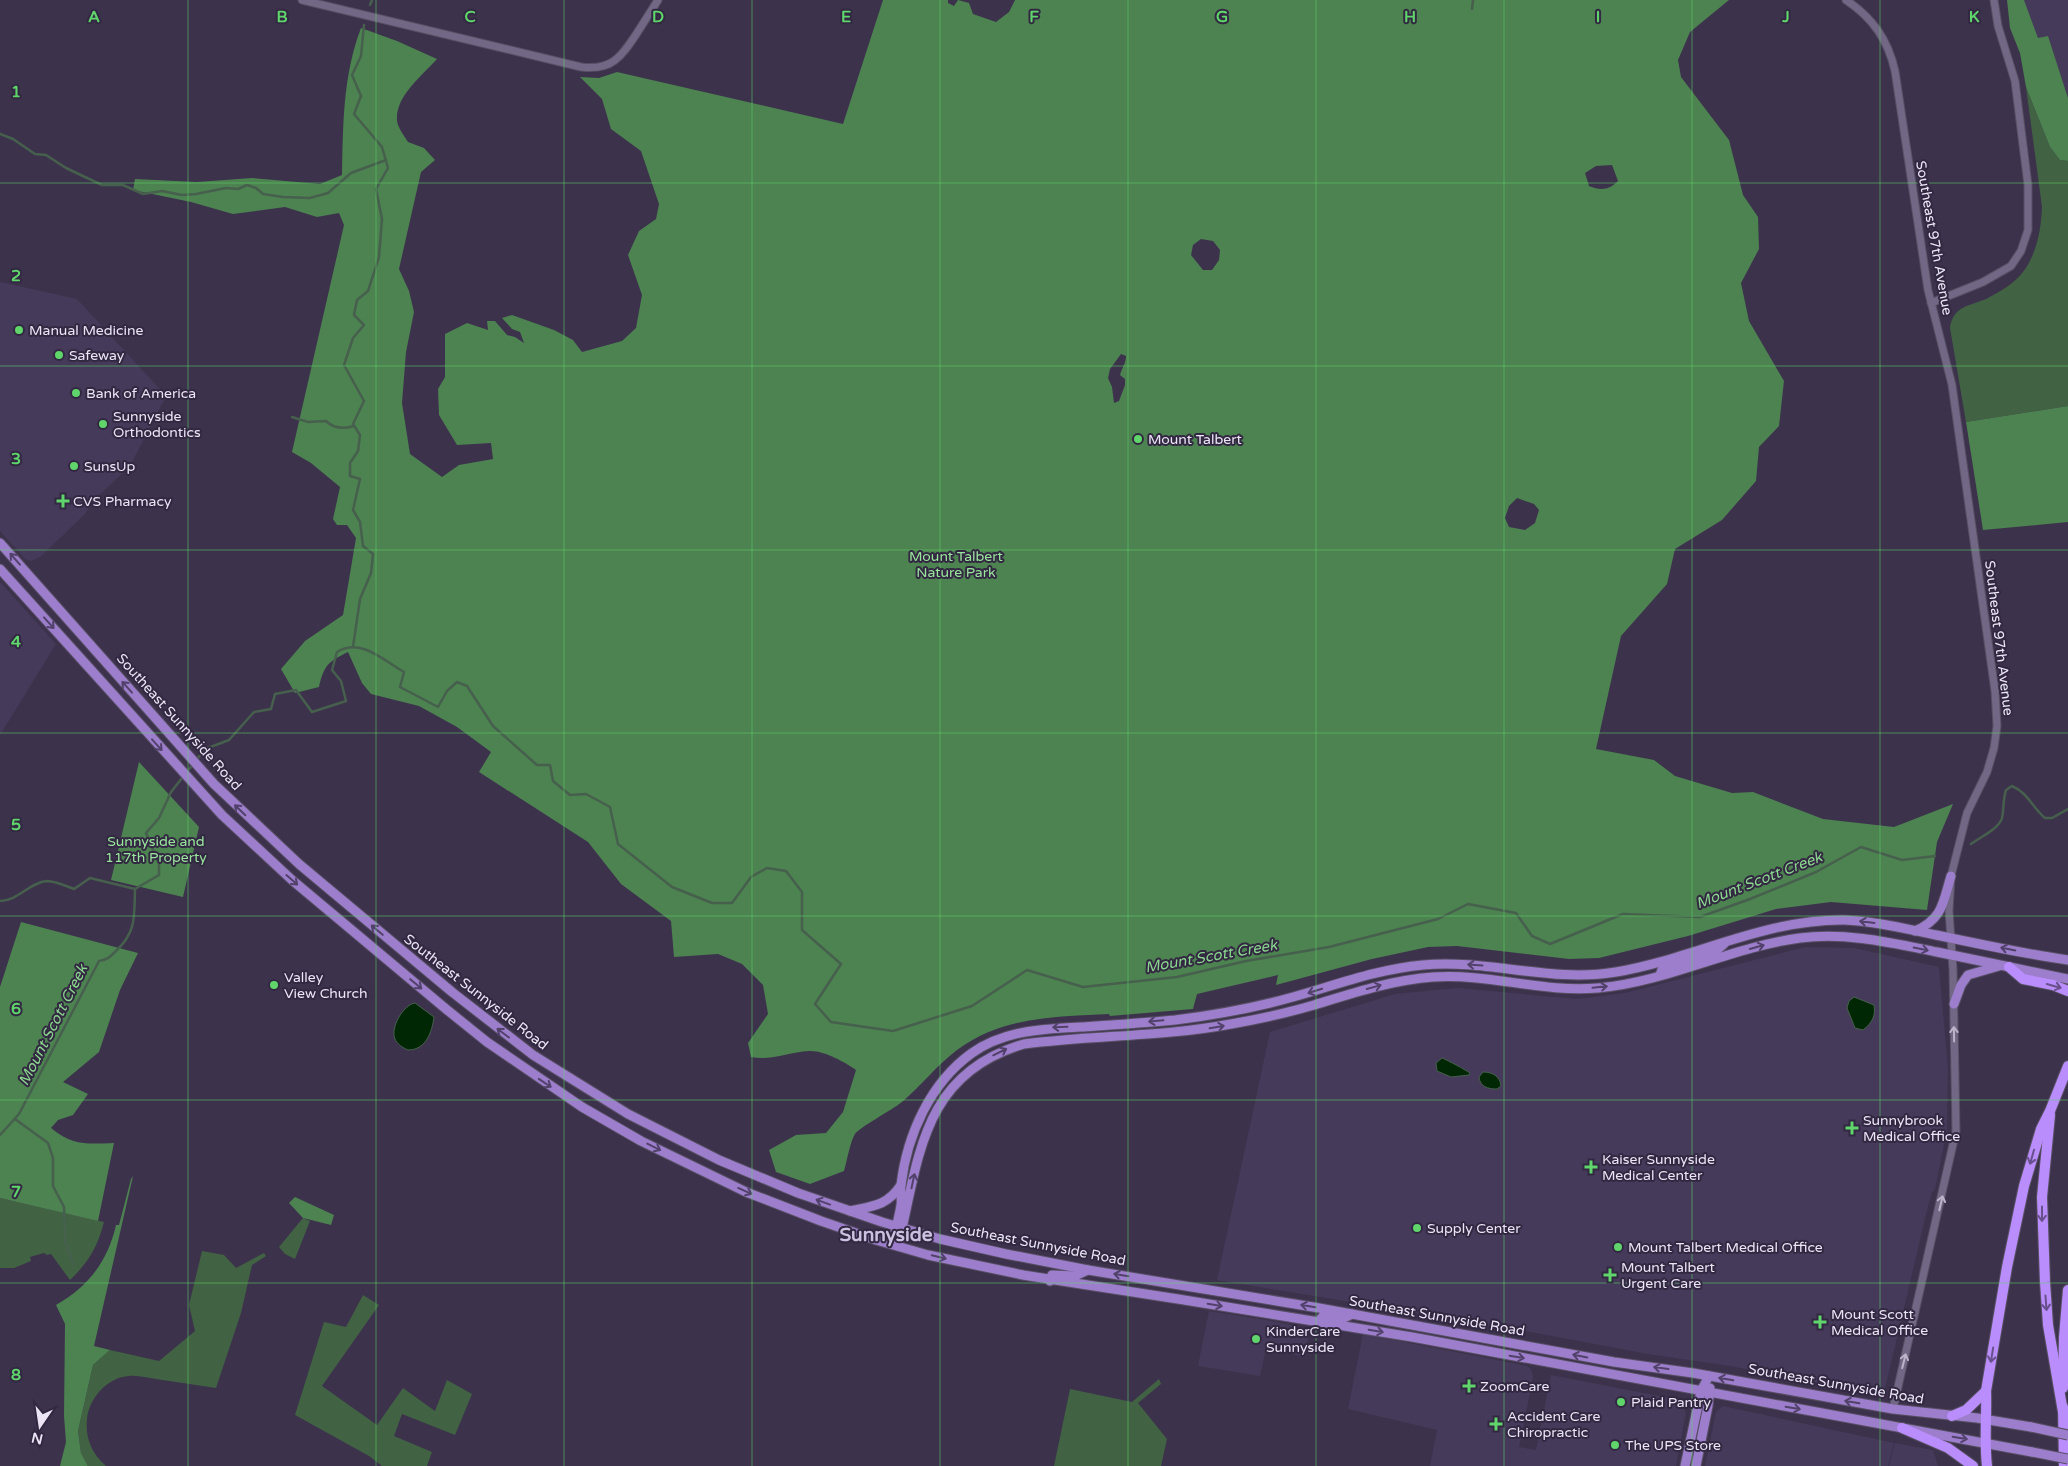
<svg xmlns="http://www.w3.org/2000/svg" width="2068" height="1466" viewBox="0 0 2068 1466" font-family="'Varela Round',sans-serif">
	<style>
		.built { fill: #463a5a }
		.green { fill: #416243 }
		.forest { fill: #4d8251; fill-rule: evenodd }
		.water { fill: #002704; stroke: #46604d }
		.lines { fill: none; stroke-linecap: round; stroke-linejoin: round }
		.stream { stroke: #46604d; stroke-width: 2.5 }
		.minor-casing { stroke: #574f64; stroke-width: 9 }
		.major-casing { stroke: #574f64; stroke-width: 11 }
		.highway-casing { stroke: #574f64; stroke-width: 12 }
		.minor { stroke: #726784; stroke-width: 7 }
		.major { stroke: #9d7ecc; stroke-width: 9 }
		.highway { stroke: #ba8dfc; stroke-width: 10 }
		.major-bridge-casing { stroke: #574f64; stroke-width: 11; stroke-linecap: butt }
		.major-bridge { stroke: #9d7ecc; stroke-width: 9 }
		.oneway { stroke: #52426b }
		.oneway2 { stroke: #68508c }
		.oneway3 { stroke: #bbb3c8 }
		.grid { fill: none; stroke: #5fd56b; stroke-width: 1; stroke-opacity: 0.55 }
		.poi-dot { fill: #5fd56b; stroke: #322841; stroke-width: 2 }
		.labels { text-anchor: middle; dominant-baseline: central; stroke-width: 4; stroke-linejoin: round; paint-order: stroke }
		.street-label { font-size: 14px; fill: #ebe5f6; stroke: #322841 }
		.poi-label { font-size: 14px; fill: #ebe5f6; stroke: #322841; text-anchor: start }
		.park-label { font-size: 14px; fill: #9ae59d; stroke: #322841 }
		.water-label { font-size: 15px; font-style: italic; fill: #8bd68f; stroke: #322841 }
		.district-label { font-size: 19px; font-weight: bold; fill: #ccc1e1; stroke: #322841 }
		.grid-label { font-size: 16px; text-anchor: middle; font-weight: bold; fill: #5fd56b; stroke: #322841; stroke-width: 4; stroke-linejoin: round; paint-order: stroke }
	</style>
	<rect width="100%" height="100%" fill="#3c324c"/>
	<!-- built -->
	<g class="built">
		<path d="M2024 0H2068V98L2048 36 2038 39Z"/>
		<path d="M0 282 77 299 166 396 130 466 93 501 85 514 40 557 31 561 25 559 0 531Z"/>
		<path d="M0 582 56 644 0 735Z"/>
		<path d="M1805 947 1854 948 1939 967 1948 1068 1947 1129 1935 1189 1932 1192 1928 1206 1884 1393 1882 1395 1730 1366 1648 1354 1498 1326 1217 1280 1270 1032 1395 994 1457 988 1577 999 1625 993Z"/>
		<path d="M1209 1311 1272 1321 1310 1329 1304 1357 1266 1348 1260 1376 1198 1366Z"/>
		<path d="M1363 1334 1527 1366 1531 1369 1533 1377 1519 1447 1536 1450 1551 1375 1680 1400 1686 1413 1676 1466H1430L1437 1430 1348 1409Z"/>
		<path d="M1723 1406 1894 1443 1888 1466H1705L1716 1412Z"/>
		<path d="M1895 1443 1933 1450 1938 1466H1889Z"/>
	</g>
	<!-- green -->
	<g class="green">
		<path d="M2026 87 2050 147 2060 160 2068 161V406L1966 422 1950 328C1953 306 1969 306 1986 299 1999 292 2014 284 2023 272 2037 253 2041 230 2042 207Z"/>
		<path d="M0 1198 104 1222C98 1246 88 1263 70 1280L51 1254 47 1255 44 1253 30 1257 31 1261 14 1268H0Z"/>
		<path d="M303 1218 310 1221 295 1259 285 1254 279 1247Z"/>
		<path d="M202 1251 224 1255 236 1268 264 1253 266 1256 252 1265 241 1313 216 1388C196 1385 176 1382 156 1379 147 1378 138 1375 129 1376 108 1377 89 1398 87 1419 85 1438 92 1454 106 1466H88L81 1453 78 1431 93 1365 110 1350 159 1361 195 1331 189 1305Z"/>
		<path d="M363 1295 379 1305 322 1386 377 1425 403 1388 435 1411 447 1380 472 1394 455 1435 402 1414 394 1436 432 1452 427 1466H382L369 1456 295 1415 324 1322 346 1327Z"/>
		<path d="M1159 1379 1161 1384 1138 1403 1167 1439 1161 1466H1054L1070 1389 1132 1402Z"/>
	</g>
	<!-- forest -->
	<g class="forest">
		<path d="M883 0H948V3L954 6 958 0 969 3 973 14 996 22 1009 12 1015 0H1729L1690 32 1678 60 1681 77 1729 140 1743 195 1758 217 1759 249 1741 283 1749 321 1784 381 1779 426 1759 447 1756 481 1722 520 1675 549 1667 584 1621 636 1596 749 1654 760 1675 776 1732 793 1753 792 1823 819 1894 827 1953 804 1937 842 1927 910 1831 902 1776 909 1688 936 1599 958 1569 959 1457 946 1428 947 1372 959 1276 985 1278 975 1197 994 1193 1009 1110 1016 1109 1014C1055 1017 1003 1016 957 1050 937 1065 921 1086 902 1102 892 1110 860 1127 855 1134 850 1142 847 1161 844 1171L810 1184 776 1172 769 1150 796 1135 826 1133 843 1112 856 1070C845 1062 823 1050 809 1051 789 1052 772 1061 751 1057L748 1043 768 1014 763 985 742 964 718 954 674 957 671 921 621 884 588 842 479 772 491 752 457 727 419 706 371 694 362 683 348 652C328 662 324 665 319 687L295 693 281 669 305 641 343 615 356 538 347 525H337L333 519 340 487 311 463 292 452 344 225 339 213 317 217 285 207 233 214 191 202 133 190 135 179 197 182 252 178 320 184 342 175C343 124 343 75 361 28L397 41 437 59C422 76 395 96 397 121 398 128 405 137 408 142L424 148 435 160 421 172 399 269 409 291 414 312 406 352 402 403 410 454 442 477 459 465 493 459 491 443 457 445 439 415 438 389 445 377V334L467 323 488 330 487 321H495L507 335 515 337 524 343 520 332 512 329 502 318 512 315 554 330 573 340 582 352 622 341 636 328 642 295 628 255 639 231 656 219 659 204 641 151 611 129 602 99 580 77 599 78 617 72 843 124ZM1612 165 1618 181C1609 190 1601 191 1589 186L1585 173 1596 166ZM1201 239 1213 241 1220 250 1219 260 1212 270H1203L1191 255 1193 245ZM1121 354 1126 356C1126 363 1122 368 1120 375L1125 379V385L1119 401 1114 403 1112 387 1108 378 1110 369ZM1517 498 1534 504 1539 510 1535 523 1525 530 1509 527 1505 518 1509 506Z"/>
		<path d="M2007 0H2024L2038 38 2048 36 2068 98V161L2060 160 2050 147 2026 87 2020 53 2010 28Z"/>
		<path d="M2068 406V522L1983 530 1966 422Z"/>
		<path d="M139 762 199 827 183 897 111 880Z"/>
		<path d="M21 922 138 953 120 990 99 1052 63 1082 88 1094 73 1115 58 1120 51 1128C73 1146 87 1144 114 1143L98 1221 0 1198V987Z"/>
		<path d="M133 1176 94 1346 110 1350 93 1365 78 1431 81 1453 88 1466H60L66 1442 64 1416 65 1324 56 1305C88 1287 108 1261 116 1225H119L131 1179Z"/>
		<path d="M295 1197 334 1215 331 1225 303 1218 289 1203Z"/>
	</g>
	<!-- water -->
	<g class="water">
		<path d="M1854 997 1874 1005C1876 1016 1872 1023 1863 1030L1855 1028 1847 1008 1849 1001Z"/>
		<path d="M415 1003 434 1017C432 1032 426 1050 408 1050 403 1048 397 1044 395 1039 390 1028 403 1005 415 1003Z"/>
		<path d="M1442 1058C1449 1061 1464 1069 1470 1073L1469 1075 1451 1077 1437 1071 1436 1063Z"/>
		<path d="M1483 1072C1492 1072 1500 1076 1501 1086L1497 1089C1488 1089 1480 1087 1479 1077Z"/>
	</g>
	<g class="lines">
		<!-- stream -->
		<g class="stream">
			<path d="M370 5 372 0"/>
			<path d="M1472 9 1473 0"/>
			<path d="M0 134 13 139 35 154 46 155 66 168 102 185H123L143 194 162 191 182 195 196 194 226 188 238 189 247 185 256 188 263 194 283 197 310 198 328 193 351 173 386 160"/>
			<path d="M292 417 308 422 326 421C334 429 344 429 354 426"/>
			<path d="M353 647 360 599 371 573 373 554 363 546 360 522 353 510 360 479 350 476V463L358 451 360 435 353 424 364 401 344 365 353 338 364 325 354 315 357 300 368 291 379 257 382 219 376 189 388 168 382 147 354 114 361 96 352 75 361 56 364 25"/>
			<path d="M1971 844C1980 837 1999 829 2002 818 2004 808 2003 799 2006 790L2012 786C2028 793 2032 807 2045 818H2052L2068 809"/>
			<path d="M0 901C18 901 30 882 47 881 55 881 66 886 74 889L90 878 135 889"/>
			<path d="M15 1119 48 1143 53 1158V1186L64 1207 65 1241 73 1264"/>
			<path d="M0 1135 19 1114 99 961C107 960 110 957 116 951 137 931 134 916 135 889L159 875V864L146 833 159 818 171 792 205 749 229 740 254 712 271 709 275 694 296 690 312 712 346 701 341 681 332 670 337 652C361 637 384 661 404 672L400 687 438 707 447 691 457 682 467 686 493 726 537 765H550L553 781 570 795 586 794 610 807 618 844 672 887 712 903H732L751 877 767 868 786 871 802 892V930L841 964 815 1004 831 1022 893 1031 972 1006 1027 970 1083 987 1177 977 1246 961 1329 947 1438 919 1468 904 1516 913 1532 936 1550 944 1623 914 1700 917 1750 899 1816 872 1861 847 1902 860 1935 856"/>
		</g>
		<defs>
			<g id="minor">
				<path d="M302 0 581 67C612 71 621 57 637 33 644 22 651 11 658 0"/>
				<path d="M1846 0C1873 18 1888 40 1895 71L1928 290 1952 385 1995 691 1997 726 1994 748 1987 772 1967 813 1951 876 1949 911 1953 969 1956 1131 1893 1409"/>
				<path d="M1931 303 1983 282 2011 266 2021 251 2028 230V185L2015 81 1998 26 1994 0"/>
			</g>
			<g id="major">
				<path d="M0 543 214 784 299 864 452 992 533 1055 628 1114 719 1160 798 1193 882 1222 940 1239 1006 1254 1088 1270 1319 1308 1614 1362 1693 1373 1893 1409 1977 1418 2031 1427"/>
				<path d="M0 569 222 815 292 880 446 1009 487 1042 582 1107 641 1141 746 1192 821 1221 876 1240 928 1255 1023 1275 1178 1299 1412 1337 2032 1452"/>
				<path d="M1915 931C1943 919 1943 902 1951 876"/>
				<path d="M1660 975 1663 967 1715 952 1724 944"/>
				<path d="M1954 1004 1961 985 1968 975 1999 966"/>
				<path d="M850 1211C873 1206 887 1206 901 1185"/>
				<path d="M892 1244C895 1231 899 1218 901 1205 902 1199 900 1192 901 1185 907 1135 930 1083 972 1053 1005 1030 1043 1029 1081 1027 1112 1025 1144 1023 1175 1020 1215 1015 1254 1008 1293 997 1336 985 1378 969 1423 965 1488 959 1551 983 1616 972 1693 959 1764 919 1844 920 1875 921 1906 929 1936 935 1980 944 2024 954 2068 960"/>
				<path d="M898 1246C919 1159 921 1074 1024 1044 1093 1035 1162 1037 1231 1024 1259 1019 1287 1013 1314 1005 1353 993 1392 980 1433 977 1489 973 1542 993 1598 988 1667 982 1731 947 1800 938 1846 932 1892 943 1937 952 1981 961 2024 970 2068 979"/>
				<path d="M1050 1281 1052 1275 1075 1276 1088 1270"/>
				<path d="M1319 1321 1323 1316 1342 1319 1352 1314"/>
				<path d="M1685 1466 1701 1391 1709 1376"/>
				<path d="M1696 1466 1708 1406 1710 1388"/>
			</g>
			<g id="highway">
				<path d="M2009 967 2023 979 2053 985 2068 991"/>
				<path d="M2050 1115 2042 1197 2045 1282 2048 1325 2063 1412"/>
				<path d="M2063 1388 2064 1337 2068 1290"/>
				<path d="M2063 1407 2064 1466"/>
				<path d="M1952 1416 1966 1410 1986 1391"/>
				<path d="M1902 1428 1948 1448 1973 1466"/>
				<path d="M1987 1466C1984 1440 1987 1416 1986 1391L2007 1267 2024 1186 2041 1129 2050 1111 2068 1066"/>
			</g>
		</defs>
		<!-- minor casing -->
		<use href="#minor" class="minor-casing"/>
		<!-- major casing -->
		<use href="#major" class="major-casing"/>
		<!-- highway casing -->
		<use href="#highway" class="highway-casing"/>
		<!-- minor -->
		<use href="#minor" class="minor"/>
		<!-- major -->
		<use href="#major" class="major"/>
		<!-- highway -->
		<use href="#highway" class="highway"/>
		<defs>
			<g id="major-bridge">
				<path d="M2031 1427 2068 1435"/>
				<path d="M2032 1452 2068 1459"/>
			</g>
		</defs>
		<!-- major-bridge casing -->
		<use href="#major-bridge" class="major-bridge-casing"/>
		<!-- major-bridge -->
		<use href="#major-bridge" class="major-bridge"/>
	</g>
	<!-- one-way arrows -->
	<defs><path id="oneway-shaft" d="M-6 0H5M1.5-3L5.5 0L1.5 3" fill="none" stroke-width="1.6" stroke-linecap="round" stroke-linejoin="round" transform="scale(1.25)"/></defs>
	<g class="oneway">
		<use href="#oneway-shaft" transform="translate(15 559) rotate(-131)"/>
		<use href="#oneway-shaft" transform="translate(49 623) rotate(48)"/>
		<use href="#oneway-shaft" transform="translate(127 687) rotate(-132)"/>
		<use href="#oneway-shaft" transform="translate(157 745) rotate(48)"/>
		<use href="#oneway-shaft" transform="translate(240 810) rotate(-136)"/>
		<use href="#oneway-shaft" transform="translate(292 880) rotate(41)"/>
		<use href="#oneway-shaft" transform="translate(1867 922) rotate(-173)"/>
		<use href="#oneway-shaft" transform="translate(377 930) rotate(-140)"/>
		<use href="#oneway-shaft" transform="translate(1757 947) rotate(-16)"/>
		<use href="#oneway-shaft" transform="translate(1921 949) rotate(11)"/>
		<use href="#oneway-shaft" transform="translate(2008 949) rotate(-169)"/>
		<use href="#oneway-shaft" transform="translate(1475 965) rotate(-176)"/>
		<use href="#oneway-shaft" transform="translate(416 984) rotate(40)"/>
		<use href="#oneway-shaft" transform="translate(1374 987) rotate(-15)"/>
		<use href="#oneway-shaft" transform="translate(1600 987) rotate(-6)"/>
		<use href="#oneway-shaft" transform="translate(1315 991) rotate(163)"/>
		<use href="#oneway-shaft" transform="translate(1156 1021) rotate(175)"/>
		<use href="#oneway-shaft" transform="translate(1060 1027) rotate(178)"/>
		<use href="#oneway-shaft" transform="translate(1217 1027) rotate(-10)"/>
		<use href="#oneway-shaft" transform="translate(503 1033) rotate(-143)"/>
		<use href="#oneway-shaft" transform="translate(1000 1052) rotate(-26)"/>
		<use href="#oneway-shaft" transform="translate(545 1083) rotate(34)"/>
		<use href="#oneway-shaft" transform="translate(654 1147) rotate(27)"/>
		<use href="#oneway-shaft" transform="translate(913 1181) rotate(-78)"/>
		<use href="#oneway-shaft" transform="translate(745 1191) rotate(24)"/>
		<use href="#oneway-shaft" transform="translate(823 1202) rotate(-160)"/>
		<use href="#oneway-shaft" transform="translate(939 1257) rotate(14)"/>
		<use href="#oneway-shaft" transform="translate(1121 1275) rotate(-171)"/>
		<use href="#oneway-shaft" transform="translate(1215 1305) rotate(9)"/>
		<use href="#oneway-shaft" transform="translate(1308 1306) rotate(-171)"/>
		<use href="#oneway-shaft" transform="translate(1376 1331) rotate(10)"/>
		<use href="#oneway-shaft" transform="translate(1580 1356) rotate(-169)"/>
		<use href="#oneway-shaft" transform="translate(1517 1357) rotate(10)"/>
		<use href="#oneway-shaft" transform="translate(1661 1368) rotate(-172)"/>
		<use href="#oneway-shaft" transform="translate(1726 1379) rotate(-170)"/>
		<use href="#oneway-shaft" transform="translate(1852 1402) rotate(-170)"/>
		<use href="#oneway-shaft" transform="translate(1793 1408) rotate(10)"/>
		<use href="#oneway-shaft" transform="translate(1960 1438) rotate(10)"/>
	</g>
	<g class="oneway2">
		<use href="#oneway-shaft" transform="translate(2054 986) rotate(16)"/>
		<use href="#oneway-shaft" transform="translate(2032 1157) rotate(106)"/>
		<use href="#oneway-shaft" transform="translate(2042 1214) rotate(90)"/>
		<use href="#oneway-shaft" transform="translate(2046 1303) rotate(86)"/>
		<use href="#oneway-shaft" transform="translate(1992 1355) rotate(99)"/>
	</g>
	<g class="oneway3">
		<use href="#oneway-shaft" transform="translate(1954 1034) rotate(-91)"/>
		<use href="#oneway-shaft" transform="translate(1941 1203) rotate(-77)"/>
		<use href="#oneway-shaft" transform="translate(1904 1361) rotate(-76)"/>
	</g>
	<!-- grid -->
	<path class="grid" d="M188 0V1466M376 0V1466M564 0V1466M752 0V1466M940 0V1466M1128 0V1466M1316 0V1466M1504 0V1466M1692 0V1466M1880 0V1466M0 183H2068M0 366H2068M0 550H2068M0 733H2068M0 916H2068M0 1100H2068M0 1283H2068"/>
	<!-- markers -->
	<g class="poi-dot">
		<circle cx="19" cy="330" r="5"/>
		<circle cx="59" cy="355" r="5"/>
		<circle cx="76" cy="393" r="5"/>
		<circle cx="103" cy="424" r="5"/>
		<circle cx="1138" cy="439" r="5"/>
		<circle cx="74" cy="466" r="5"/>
		<path d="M60.5 493.5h5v5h5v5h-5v5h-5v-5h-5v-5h5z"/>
		<circle cx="274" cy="985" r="5"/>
		<path d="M1849.5 1120.5h5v5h5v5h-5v5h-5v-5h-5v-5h5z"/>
		<path d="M1588.5 1159.5h5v5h5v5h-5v5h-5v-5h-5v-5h5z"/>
		<circle cx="1417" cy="1228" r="5"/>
		<circle cx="1618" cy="1247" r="5"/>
		<path d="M1607.5 1267.5h5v5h5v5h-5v5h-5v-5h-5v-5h5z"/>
		<path d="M1817.5 1314.5h5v5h5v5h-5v5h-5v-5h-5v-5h5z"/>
		<circle cx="1256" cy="1339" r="5"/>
		<path d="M1466.5 1378.5h5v5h5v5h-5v5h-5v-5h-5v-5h5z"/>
		<circle cx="1621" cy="1402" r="5"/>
		<path d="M1493.5 1416.5h5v5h5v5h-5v5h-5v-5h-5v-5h5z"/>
		<circle cx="1615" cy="1445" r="5"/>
	</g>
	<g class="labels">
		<!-- street labels -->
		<g class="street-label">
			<text transform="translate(1934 238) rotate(80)">Southeast 97th Avenue</text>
			<text transform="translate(1999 638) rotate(83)">Southeast 97th Avenue</text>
			<text transform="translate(179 722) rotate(48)">Southeast Sunnyside Road</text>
			<text transform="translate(476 992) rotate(38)">Southeast Sunnyside Road</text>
			<text transform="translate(1038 1244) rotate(11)">Southeast Sunnyside Road</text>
			<text transform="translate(1437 1316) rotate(10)">Southeast Sunnyside Road</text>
			<text transform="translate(1836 1384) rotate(10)">Southeast Sunnyside Road</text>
		</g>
		<!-- poi labels -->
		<g class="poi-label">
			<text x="29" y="330">Manual Medicine</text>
			<text x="69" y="355">Safeway</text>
			<text x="86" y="393">Bank of America</text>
			<text x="113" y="416">Sunnyside<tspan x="113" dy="16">Orthodontics</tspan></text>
			<text x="1148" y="439">Mount Talbert</text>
			<text x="84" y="466">SunsUp</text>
			<text x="73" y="501">CVS Pharmacy</text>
			<text x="284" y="977">Valley<tspan x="284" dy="16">View Church</tspan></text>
			<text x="1863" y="1120">Sunnybrook<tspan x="1863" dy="16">Medical Office</tspan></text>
			<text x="1602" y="1159">Kaiser Sunnyside<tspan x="1602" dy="16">Medical Center</tspan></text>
			<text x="1427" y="1228">Supply Center</text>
			<text x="1628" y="1247">Mount Talbert Medical Office</text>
			<text x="1621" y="1267">Mount Talbert<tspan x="1621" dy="16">Urgent Care</tspan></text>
			<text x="1831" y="1314">Mount Scott<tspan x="1831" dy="16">Medical Office</tspan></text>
			<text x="1266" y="1331">KinderCare<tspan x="1266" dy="16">Sunnyside</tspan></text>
			<text x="1480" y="1386">ZoomCare</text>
			<text x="1631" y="1402">Plaid Pantry</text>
			<text x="1507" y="1416">Accident Care<tspan x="1507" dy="16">Chiropractic</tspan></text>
			<text x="1625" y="1445">The UPS Store</text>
		</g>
		<!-- park labels -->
		<g class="park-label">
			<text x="956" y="556">Mount Talbert<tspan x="956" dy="16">Nature Park</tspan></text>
			<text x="156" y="841">Sunnyside and<tspan x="156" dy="16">117th Property</tspan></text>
		</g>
		<!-- water labels -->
		<g class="water-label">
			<text transform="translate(1759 880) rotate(-21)">Mount Scott Creek</text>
			<text transform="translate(1211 956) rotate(-10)">Mount Scott Creek</text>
			<text transform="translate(53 1025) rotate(-63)">Mount Scott Creek</text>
		</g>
		<!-- district labels -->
		<g class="district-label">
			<text x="886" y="1235">Sunnyside</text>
		</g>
	</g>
	<g class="grid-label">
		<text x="94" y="22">A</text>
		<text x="282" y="22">B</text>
		<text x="470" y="22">C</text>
		<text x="658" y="22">D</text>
		<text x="846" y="22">E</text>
		<text x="1034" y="22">F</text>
		<text x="1222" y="22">G</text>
		<text x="1410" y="22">H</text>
		<text x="1598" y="22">I</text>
		<text x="1786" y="22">J</text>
		<text x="1974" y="22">K</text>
		<text x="16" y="97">1</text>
		<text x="16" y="281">2</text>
		<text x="16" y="464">3</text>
		<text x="16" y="647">4</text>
		<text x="16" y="830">5</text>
		<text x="16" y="1014">6</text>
		<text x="16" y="1197">7</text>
		<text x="16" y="1380">8</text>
	</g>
	<!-- north arrow -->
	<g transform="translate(40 1426) rotate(193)" stroke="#322841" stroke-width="4" paint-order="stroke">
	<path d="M0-4L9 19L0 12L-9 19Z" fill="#ebe5f6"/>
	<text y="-8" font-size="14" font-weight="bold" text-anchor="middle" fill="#ebe5f6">N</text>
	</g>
</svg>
